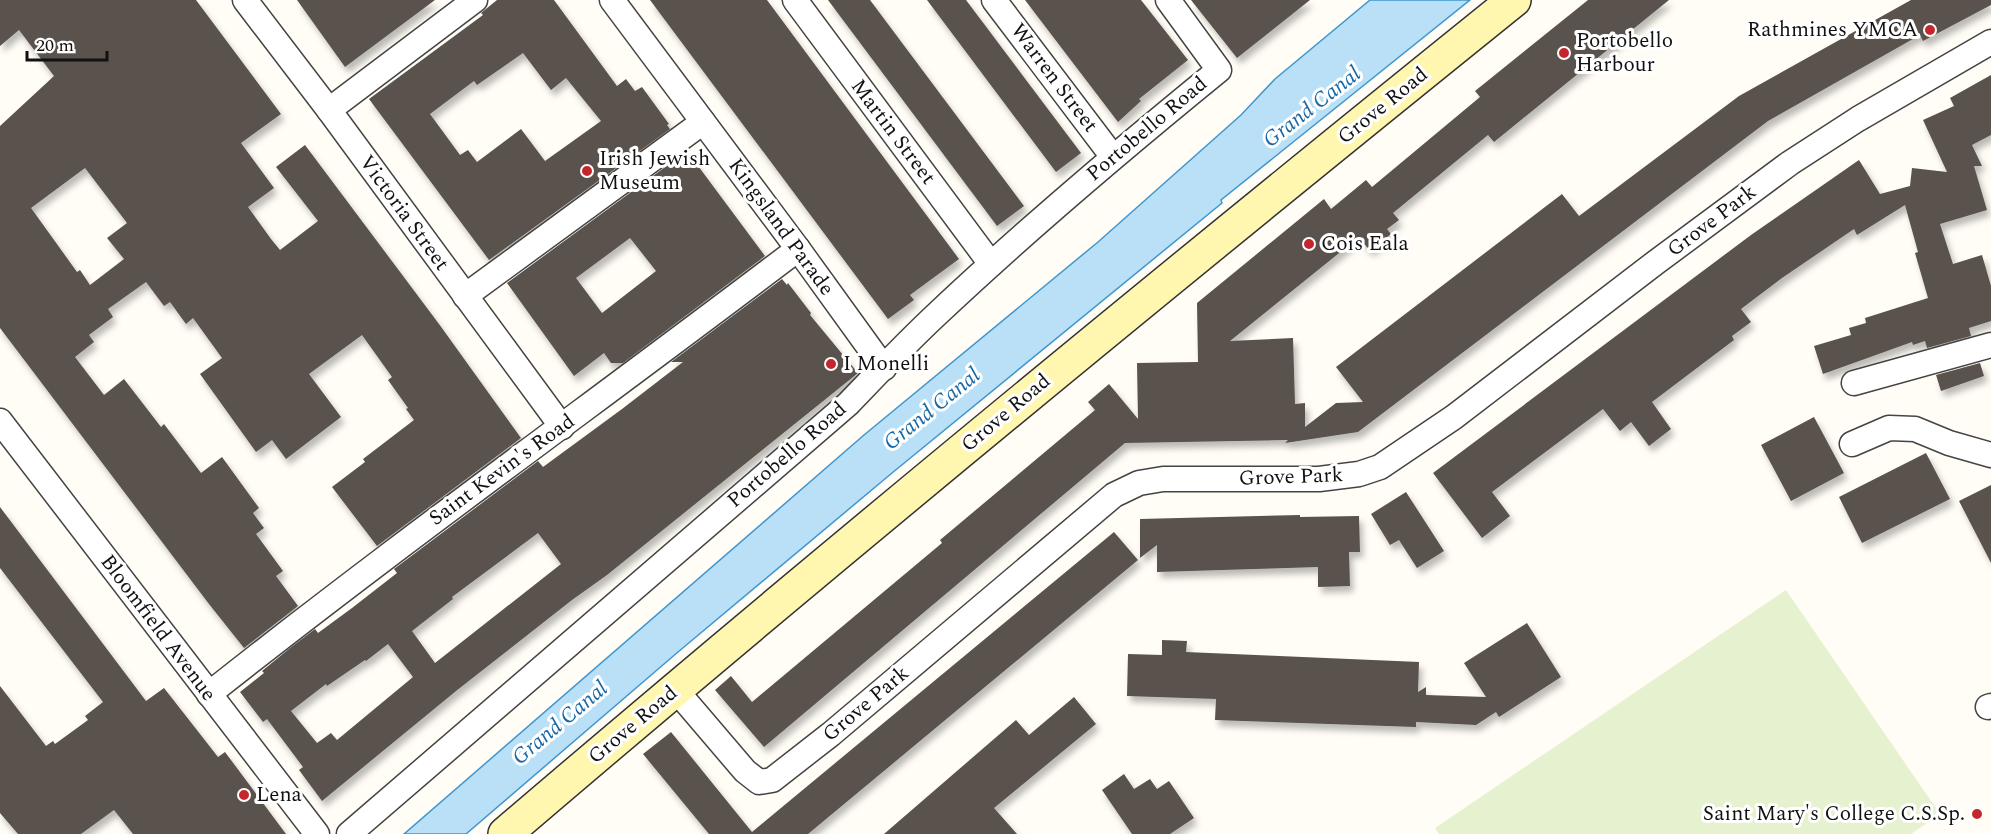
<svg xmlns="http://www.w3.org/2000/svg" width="1991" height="834" viewBox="0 0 1991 834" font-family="Spectral,serif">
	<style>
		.pitch { fill: #e6f2cf }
		.water { fill: #b9e0f7; stroke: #3f96cf; stroke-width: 1.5 }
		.building { fill: #5a524d; fill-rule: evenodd; filter: url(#shadow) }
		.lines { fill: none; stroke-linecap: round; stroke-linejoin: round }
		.minor-casing { stroke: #444; stroke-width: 27 }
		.secondary-casing { stroke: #333; stroke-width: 36 }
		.minor { stroke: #fff; stroke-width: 24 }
		.secondary { stroke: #fff6b0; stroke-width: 33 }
		.poi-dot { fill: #c4262e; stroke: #fff; stroke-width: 2 }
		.labels { text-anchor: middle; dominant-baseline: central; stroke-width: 6; stroke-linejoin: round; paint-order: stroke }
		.poi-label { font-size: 21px; fill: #111; stroke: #fff; text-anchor: start }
		.street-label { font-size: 21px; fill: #111; stroke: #fff }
		.water-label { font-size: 22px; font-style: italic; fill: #1768a6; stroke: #fff }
	</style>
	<defs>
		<filter id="shadow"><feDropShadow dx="3.5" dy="6" stdDeviation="3" flood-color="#0004"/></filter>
	</defs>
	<rect width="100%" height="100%" fill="#fffdf5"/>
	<!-- pitch -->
	<path class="pitch" d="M1786 590 1940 814 1911 834H1439L1435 828Z"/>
	<!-- water -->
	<path class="water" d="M1370 0H1470L1221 200 1222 203 892 473 678 652 466 834H404L864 435 1098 242 1241 115 1275 79Z"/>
	<!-- building -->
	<g class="building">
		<path d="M0 0H196L281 114 241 143 274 188 248 207 271 239 280 250 318 221 276 167 305 145 439 324 521 438 377 546 332 487 365 462 363 459 414 420 406 409 408 408 388 380 392 377 362 335 309 374 341 417 286 459 272 440 256 452 200 374 222 358 193 318 186 324 170 302 164 306 146 282 108 309 113 317 89 335 94 342 75 357 104 395 124 379 161 427 164 424 201 473 222 457 259 508 253 513 264 528 256 534 283 571 276 576 298 606 244 648 209 604 0 328V126L54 76 19 30 0 46ZM85 168 127 223 107 238 124 259 90 285 80 270 77 272 31 208Z"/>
		<path d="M297 0H435L345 67Z"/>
		<path d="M497 0H554L617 86 626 79 635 91 642 87 669 124 667 125 670 129 489 260 369 99 483 15 481 13ZM523 53 551 90 566 78 601 121 545 161 521 129 477 162 468 150 460 155 430 114 474 81 477 85Z"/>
		<path d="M650 0H767L959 259 910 295 914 300 888 319Z"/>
		<path d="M828 0H870L1024 206 997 226Z"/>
		<path d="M927 0H966L1081 153 1056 172Z"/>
		<path d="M1025 0H1141L1188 60 1139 99 1141 101 1118 122Z"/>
		<path d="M1191 0H1310L1237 58Z"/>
		<path d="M1588 0H1669L1494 142 1488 135 1393 213 1399 220 1387 229 1391 234 1370 251 1359 237 1230 341 1293 338 1295 404 1305 403V427L1336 403 1363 402 1336 367 1562 194 1579 216 1739 96 1911 0H1991V5L1923 41 1920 35 1768 121 1358 432 1285 443 1288 440 1125 443 764 747 715 690 731 676 752 702 942 543 940 540 1095 410 1088 402 1109 384 1138 419 1137 363 1198 362 1197 303 1324 199 1331 209 1366 180 1372 187 1480 97 1475 91Z"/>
		<path d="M1991 75V135L1972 145 1982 166H1974L1987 210 1940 224 1953 264 1982 255 1991 286V321L1969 328 1971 336 1927 348 1925 341 1913 345 1912 342 1823 374 1814 346 1851 335 1849 328 1866 323 1865 318 1928 298 1915 253 1918 252 1905 205 1857 235 1854 229 1782 278 1741 309 1751 322 1732 336 1734 340 1652 402 1671 429 1649 446 1631 422 1620 431 1603 409 1492 492 1510 516 1482 538 1433 473 1751 235 1859 160 1880 194 1910 186 1912 168 1947 172 1923 120 1954 106 1950 98Z"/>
		<path d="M687 151 765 256 623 363H611L604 353 574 376 507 283ZM630 238 656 271 602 313 576 278Z"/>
		<path d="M782 279 787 285 788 283 811 313 810 315 858 373 607 575 572 600 456 691 322 801 299 770 303 767 267 719 263 722 240 692 264 673 262 671 290 648 315 629 318 633 352 608 397 573 394 569 538 461 543 467 622 409 683 362H671ZM538 533 561 564 435 663 412 631 453 599 452 597ZM388 644 413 677 337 740 331 733 317 743 291 711 326 684 327 686 365 660 366 661Z"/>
		<path d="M1980 363 1984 376 1941 391 1936 375Z"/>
		<path d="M1814 417 1844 473 1791 501 1761 445Z"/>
		<path d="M1926 453 1950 499 1862 543 1839 497Z"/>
		<path d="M1991 485V563L1959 501Z"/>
		<path d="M1406 492 1444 551 1417 568 1399 540 1390 545 1371 514Z"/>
		<path d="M0 507 146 701 164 688 218 757 225 752 286 834H133L114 810 81 834H18L0 813V686L46 746 53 741 55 744 88 720 85 716 103 702 0 568Z"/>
		<path d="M1300 515V517L1359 516 1360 552H1349L1350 586 1318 587V567L1157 572V545L1140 558V519Z"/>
		<path d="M1114 532 1138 560 808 834H709L643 754 671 732 752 832Z"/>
		<path d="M1527 623 1561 677 1499 717 1496 712 1476 725 1416 722V727L1215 720 1216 699 1127 696 1128 654 1162 655V640L1187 641 1186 652 1419 662 1418 692 1426 687V695L1486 697 1464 663Z"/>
		<path d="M1074 697 1096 724 994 808 1017 834H884L1016 720 1029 735Z"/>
		<path d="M1124 774 1134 789 1150 779 1157 789 1169 781 1194 818 1170 834H1132L1102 790Z"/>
	</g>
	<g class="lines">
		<defs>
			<g id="minor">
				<path d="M245 0 329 110 562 427"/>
				<path d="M612 0 798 249 884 368"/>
				<path d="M795 0 991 264"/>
				<path d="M994 0 1113 157"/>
				<path d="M329 110 475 0"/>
				<path d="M465 296 703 122"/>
				<path d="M1854 383 1991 345"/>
				<path d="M0 421 317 834"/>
				<path d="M1852 444 1889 428 1915 429 1949 443 1991 455"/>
				<path d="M675 689 745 771 759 782 772 780 831 734 1114 495 1139 483 1163 479H1319L1359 474 1380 467 1454 417 1655 263 1790 163 1858 119 1991 42"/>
				<path d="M209 694C402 541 602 398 798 249"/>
				<path d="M1988 707 1991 706"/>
				<path d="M349 834 848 404C877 374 905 344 935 316 1026 230 1122 149 1219 70L1168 0"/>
			</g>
			<path id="secondary" d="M505 834C837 550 1174 274 1514 0"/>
		</defs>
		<!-- minor casing -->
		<use href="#minor" class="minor-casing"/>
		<!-- secondary casing -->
		<use href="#secondary" class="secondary-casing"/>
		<!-- minor -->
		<use href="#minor" class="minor"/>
		<!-- secondary -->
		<use href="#secondary" class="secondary"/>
	</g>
	<!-- markers -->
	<g class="poi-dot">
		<circle cx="1930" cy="30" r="6"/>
		<circle cx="1564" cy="53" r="6"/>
		<circle cx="587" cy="171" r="6"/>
		<circle cx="1309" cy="244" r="6"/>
		<circle cx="831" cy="364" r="6"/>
		<circle cx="244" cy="795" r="6"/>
		<circle cx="1977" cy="814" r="6"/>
	</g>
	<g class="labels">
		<!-- poi labels -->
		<g class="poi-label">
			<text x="1918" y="30" text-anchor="end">Rathmines YMCA</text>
			<text x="1576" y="41">Portobello<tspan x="1576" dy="24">Harbour</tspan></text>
			<text x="599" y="159">Irish Jewish<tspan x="599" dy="24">Museum</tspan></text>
			<text x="1321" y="244">Cois Eala</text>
			<text x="843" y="364">I Monelli</text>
			<text x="256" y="795">Lena</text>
			<text x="1965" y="814" text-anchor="end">Saint Mary's College C.S.Sp.</text>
		</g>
		<!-- street labels -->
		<g class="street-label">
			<text transform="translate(1054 78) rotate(53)">Warren Street</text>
			<text transform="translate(1383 106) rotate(-39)">Grove Road</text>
			<text transform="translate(1147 129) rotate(-40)">Portobello Road</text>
			<text transform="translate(893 132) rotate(53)">Martin Street</text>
			<text transform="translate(404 213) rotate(54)">Victoria Street</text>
			<text transform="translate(1712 221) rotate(-37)">Grove Park</text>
			<text transform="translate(781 227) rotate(54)">Kingsland Parade</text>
			<text transform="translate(1006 413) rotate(-40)">Grove Road</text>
			<text transform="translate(787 455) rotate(-41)">Portobello Road</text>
			<text transform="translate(502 470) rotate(-36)">Saint Kevin's Road</text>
			<text transform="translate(1291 477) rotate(-2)">Grove Park</text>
			<text transform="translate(158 628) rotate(53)">Bloomfield Avenue</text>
			<text transform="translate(866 704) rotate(-40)">Grove Park</text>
			<text transform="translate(633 725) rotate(-40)">Grove Road</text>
		</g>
		<!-- water labels -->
		<g class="water-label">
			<text transform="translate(1312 107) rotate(-38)">Grand Canal</text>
			<text transform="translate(932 409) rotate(-39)">Grand Canal</text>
			<text transform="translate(560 723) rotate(-40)">Grand Canal</text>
		</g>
	</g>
	<!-- scale -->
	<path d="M27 51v9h80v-9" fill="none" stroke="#111111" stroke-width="3"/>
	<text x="36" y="51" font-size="18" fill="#111111" stroke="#ffffff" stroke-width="4.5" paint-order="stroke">20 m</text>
</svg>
